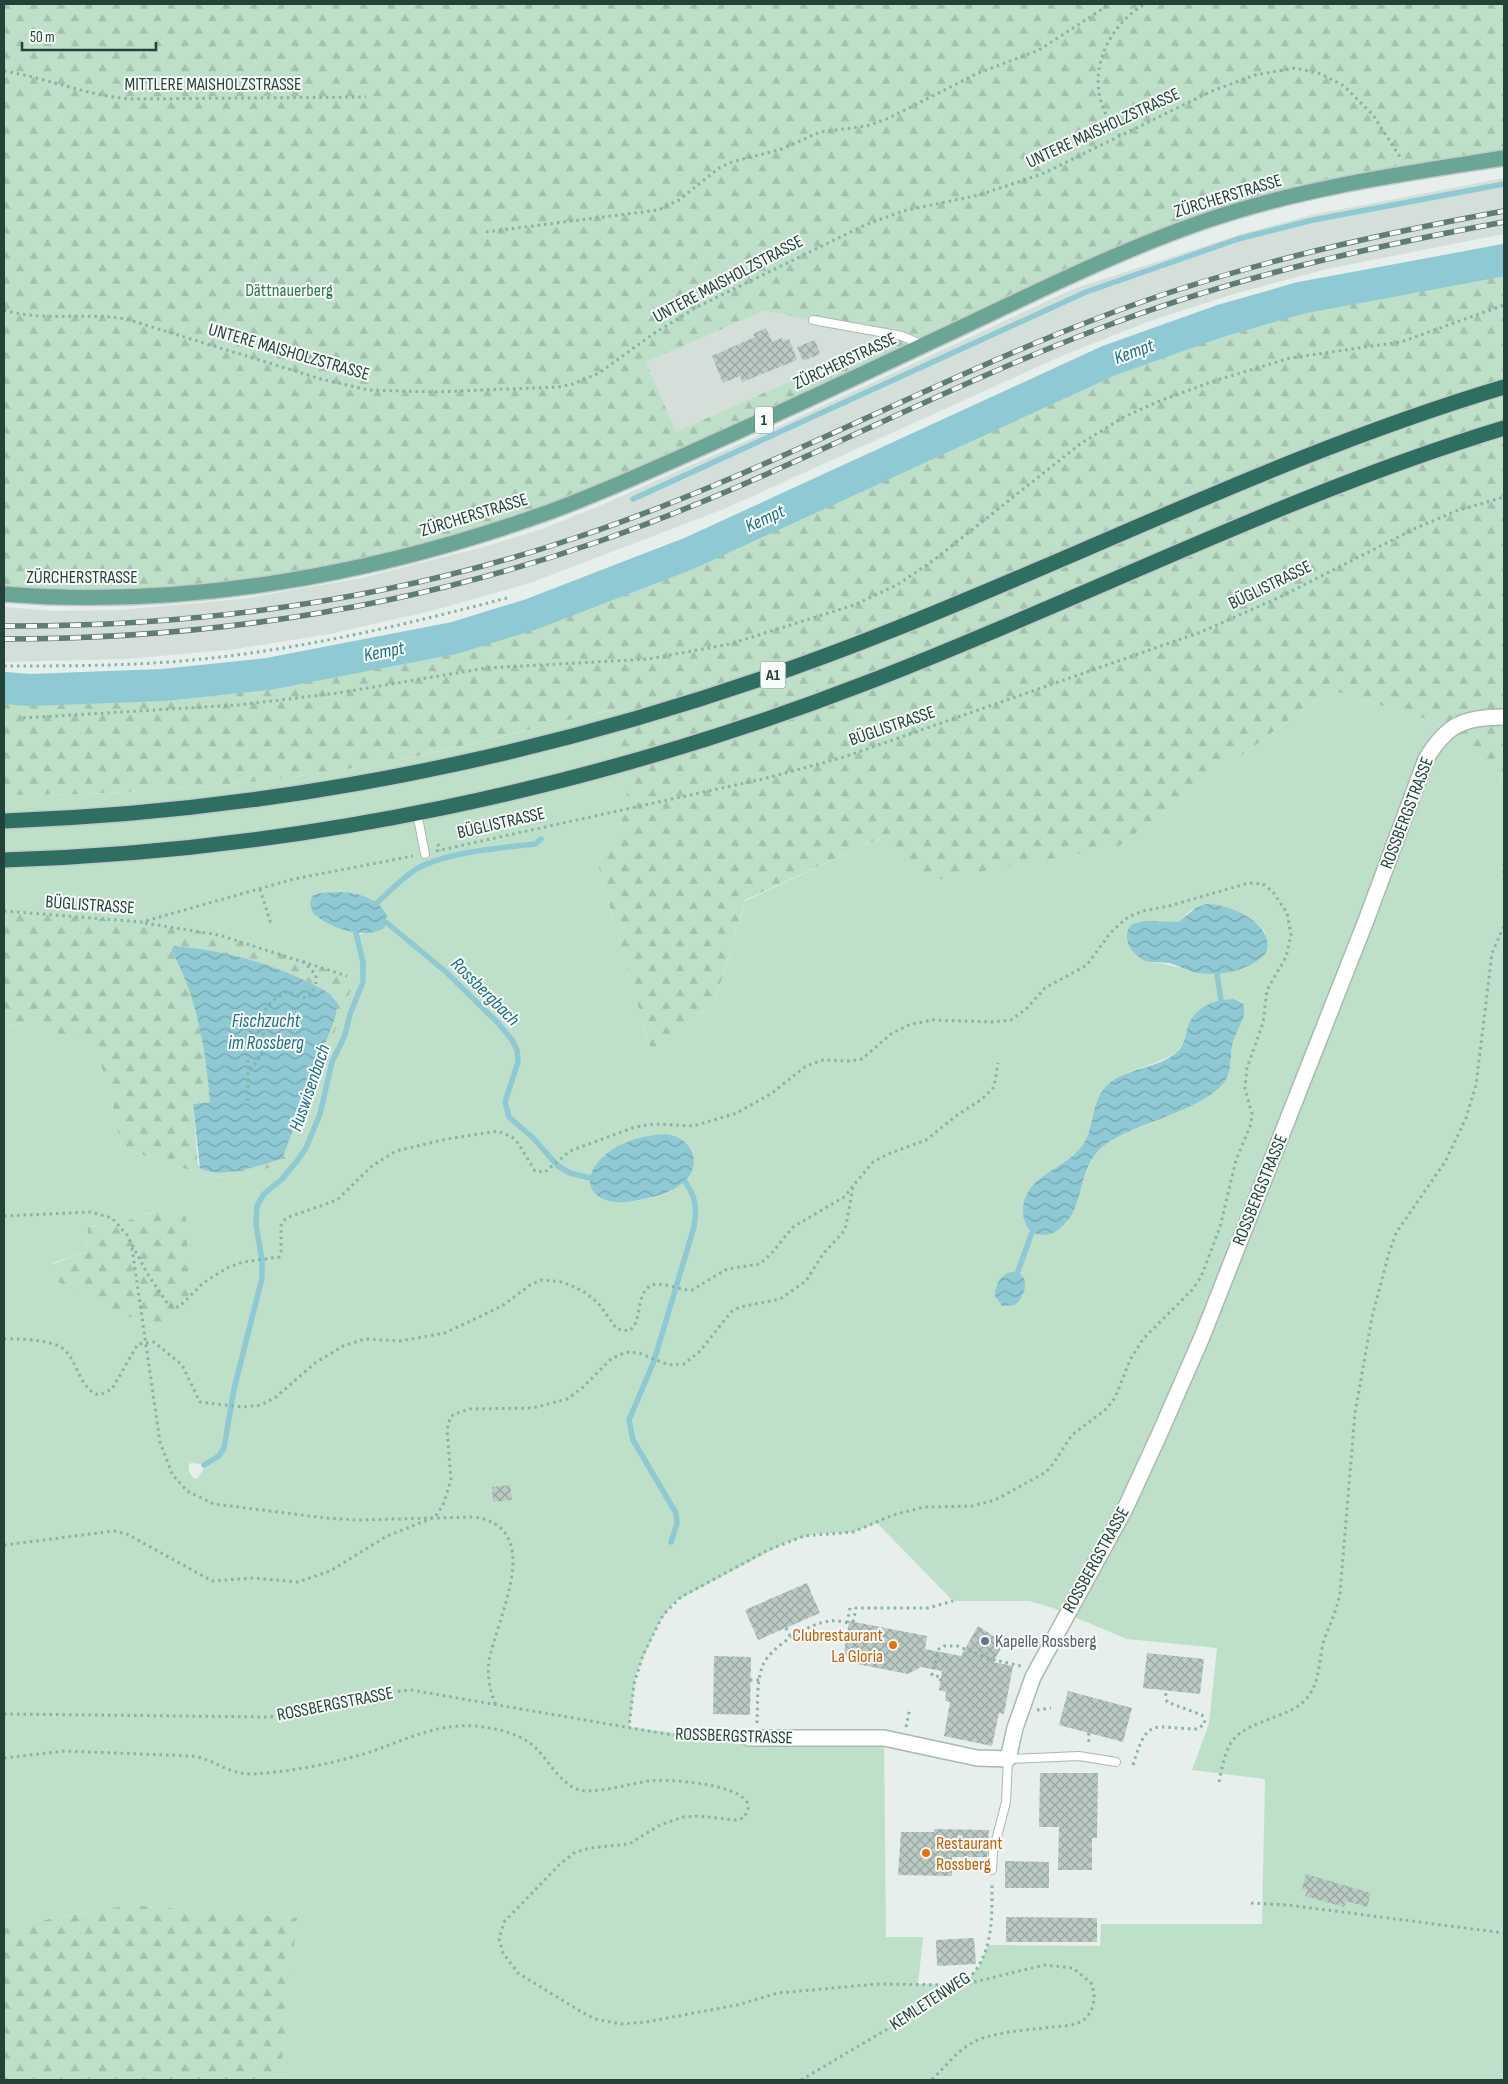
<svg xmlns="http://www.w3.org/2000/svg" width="1508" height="2084" viewBox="0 0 1508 2084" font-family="'Sofia Sans Condensed',sans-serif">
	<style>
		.built { fill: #d4dfda }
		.grass { fill: #bfe0c8; fill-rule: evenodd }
		.forest { fill: url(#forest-firs); fill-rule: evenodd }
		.water { fill: url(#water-waves) }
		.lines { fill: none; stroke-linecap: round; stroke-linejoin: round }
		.stream { stroke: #8ec9d4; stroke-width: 5.5 }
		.river { stroke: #8ec9d4; stroke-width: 32 }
		.building { fill: url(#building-cross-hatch) }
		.service-casing { stroke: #a8b8b2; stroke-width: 10 }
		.minor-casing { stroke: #a8b8b2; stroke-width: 18 }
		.primary-casing { stroke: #c2cac8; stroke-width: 18 }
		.motorway-casing { stroke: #c2cac8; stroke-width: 18 }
		.path { stroke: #86b3a5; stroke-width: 3; stroke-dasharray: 2.5 4; stroke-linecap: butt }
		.service { stroke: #fff; stroke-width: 8 }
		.minor { stroke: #fff; stroke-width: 15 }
		.primary { stroke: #6aa596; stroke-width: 15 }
		.motorway { stroke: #2f6f62; stroke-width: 15 }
		.rail-casing { stroke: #5f7d75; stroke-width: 5.5 }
		.rail { stroke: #f7fbf9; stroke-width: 4; stroke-dasharray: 11; stroke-linecap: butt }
		.worship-dot { fill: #6b7280; stroke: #f7fbf9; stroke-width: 2 }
		.food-dot { fill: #e8710a; stroke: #f7fbf9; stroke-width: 2 }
		.labels { text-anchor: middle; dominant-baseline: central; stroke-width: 4; stroke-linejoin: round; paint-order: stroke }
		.shield { fill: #f7fbf9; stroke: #637a73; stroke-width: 1 }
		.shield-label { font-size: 16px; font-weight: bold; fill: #24423a }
		.street-label { font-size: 18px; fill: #24423a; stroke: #f7fbf9 }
		.park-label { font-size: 18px; fill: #2d7a4b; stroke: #f7fbf9 }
		.food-label { font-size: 18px; fill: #c56008; stroke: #f7fbf9; text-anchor: end }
		.worship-label { font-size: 18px; fill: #5b616d; stroke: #f7fbf9; text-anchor: start }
		.water-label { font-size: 19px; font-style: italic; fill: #1c6f80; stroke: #f7fbf9 }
	</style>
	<defs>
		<pattern id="forest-firs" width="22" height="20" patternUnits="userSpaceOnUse" patternTransform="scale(1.25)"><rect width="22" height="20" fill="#bfe0c8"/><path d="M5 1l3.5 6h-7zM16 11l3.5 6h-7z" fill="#a4c1ad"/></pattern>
		<pattern id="water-waves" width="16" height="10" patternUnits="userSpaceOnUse" patternTransform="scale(1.25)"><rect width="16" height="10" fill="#8ec9d4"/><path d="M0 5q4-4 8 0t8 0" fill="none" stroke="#74a5ad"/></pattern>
		<pattern id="building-cross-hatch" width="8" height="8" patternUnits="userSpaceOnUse" patternTransform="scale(1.25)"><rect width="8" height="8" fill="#bbcac4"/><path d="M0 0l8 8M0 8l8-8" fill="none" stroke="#98a6a0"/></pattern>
	</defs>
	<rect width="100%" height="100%" fill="#e6efeb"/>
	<!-- built -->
	<g class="built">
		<path d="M1504 178V234L1327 269 1237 293 1150 321 1064 355 724 509 530 583 431 611 330 634 229 650 126 659 4 662V607L54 611 119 610 241 599 362 578 483 547 542 529 599 506 771 430 1073 289 1245 233 1311 215Z"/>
		<path d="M764 311 895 334 676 433 646 362Z"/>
	</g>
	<!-- grass -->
	<path class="grass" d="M1330 690 1433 721 1497 773 1504 785V2080H280L296 1918 129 1905 4 1927V1025L29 1023 94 1047 109 1088 121 1148 211 1177 242 1175 284 1164 352 987 347 976 262 947 207 932 142 922 4 911V795C134 795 266 785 394 761 469 746 544 725 619 708L628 808 598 865 651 1051 715 1001 745 901 884 836 1119 846ZM372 900 385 911 387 923 362 934 356 933 316 916ZM1217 905C1229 909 1265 923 1266 936 1267 942 1264 950 1263 956 1246 970 1218 977 1196 972 1180 969 1167 963 1150 962L1137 922H1178L1191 910ZM1234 999 1243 1002C1248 1017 1237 1028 1233 1041 1230 1052 1232 1065 1228 1075 1216 1110 1128 1123 1099 1150 1080 1168 1081 1222 1056 1231 1049 1234 1036 1235 1030 1231 1024 1225 1023 1218 1023 1210 1025 1174 1064 1171 1082 1146 1095 1128 1090 1104 1105 1087 1123 1068 1155 1068 1176 1052 1183 1046 1184 1038 1187 1029 1194 1009 1213 999 1234 999ZM660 1134 674 1135 689 1176C675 1197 638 1202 615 1202L603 1156 628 1142ZM163 1208 190 1296 181 1306 166 1334 142 1320 102 1310 52 1263 86 1252 88 1227 118 1224ZM192 1463 201 1464 205 1467 197 1479 193 1478 189 1471V1464ZM877 1523 953 1601H1029L1053 1608 1127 1639 1217 1648 1209 1724 1192 1770 1265 1779 1262 1924H1101L1100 1946 988 1945 979 1967 962 1985 918 1984 923 1937H886L884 1738 718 1739 629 1727 636 1674 659 1623 674 1602 787 1542 814 1534 853 1532Z"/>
	<!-- forest -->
	<g class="forest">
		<path d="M4 4H1504V158L1229 213 507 526 252 585 4 594ZM764 311 894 335 676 432 646 362Z"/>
		<path d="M1504 261V785L1497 773 1433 721 1330 690 1119 846 920 883 884 836 745 900 715 1001 651 1051 598 865 628 808 618 708C544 725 469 746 394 761 266 785 134 795 4 795V678L23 679 179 674 354 644 441 650 535 623 673 570 841 491 1084 381 1254 320 1480 271Z"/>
		<path d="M4 911 142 922 207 932 262 947 347 976 352 987 284 1164 242 1175 211 1177 121 1148 109 1088 94 1047 29 1023 4 1025ZM174 946C228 951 279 966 327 992L334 998 337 1008 319 1066 241 1169 216 1172 198 1165 193 1104 210 1102C205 1047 199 1000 171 950Z"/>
		<path d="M164 1208 186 1217 190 1296 181 1306 166 1334 142 1320 102 1310 82 1293 50 1278 52 1264 86 1252 88 1227 118 1224Z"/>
		<path d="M129 1905 297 1918 280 2080H4V1927Z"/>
	</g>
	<!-- water -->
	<g class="water">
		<path d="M343 892C360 894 379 898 387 916L385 927C367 941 328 928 313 913L310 903 312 896 320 893Z"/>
		<path d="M1206 904C1228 903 1277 924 1266 953 1251 970 1221 977 1198 973 1188 971 1179 966 1169 963 1161 962 1153 963 1146 961 1131 955 1120 937 1132 924L1145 921 1178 922 1196 908Z"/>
		<path d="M174 946C222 950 267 962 310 983 318 987 330 992 335 1000 339 1006 336 1012 335 1018L282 1159C259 1165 223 1180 200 1168L193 1104 210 1102C205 1048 198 998 171 950Z"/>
		<path d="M1234 999 1243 1003C1248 1017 1237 1028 1233 1042 1230 1052 1232 1065 1228 1075 1216 1110 1128 1122 1099 1150 1077 1171 1085 1216 1055 1232 1049 1235 1040 1236 1034 1233 1026 1229 1024 1222 1023 1214 1021 1175 1063 1172 1082 1146 1095 1128 1090 1105 1105 1087 1124 1067 1159 1070 1179 1050 1184 1044 1185 1036 1187 1029 1193 1008 1213 999 1234 999Z"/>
		<path d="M666 1134C696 1138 704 1170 679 1186 665 1196 644 1199 628 1202 592 1206 576 1180 605 1155 621 1141 645 1135 666 1134Z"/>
		<path d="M1018 1272C1030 1280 1025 1296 1015 1305L1002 1306 995 1296C995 1283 1003 1270 1018 1272Z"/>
	</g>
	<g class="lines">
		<!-- stream -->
		<g class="stream">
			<path d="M633 499 1086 292 1238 239 1313 220 1504 184"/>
			<path d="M377 903C389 892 401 879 415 870 444 852 501 848 535 844L541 839"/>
			<path d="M387 923 446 972 498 1023 512 1040 517 1050 518 1062 505 1102 509 1117 533 1138 558 1166 570 1173 590 1178"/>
			<path d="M1217 974 1221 1000"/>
			<path d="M1018 1271 1032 1232"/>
			<path d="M204 1465 219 1456 224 1448 234 1389 262 1278V1261L256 1224 257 1206 264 1194 282 1179 297 1161 306 1148 320 1114 332 1062 345 1035 350 1014 363 982V962L356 933"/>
			<path d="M671 1542 677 1523 676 1513 633 1440 629 1420 654 1361 694 1227C697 1210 696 1196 685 1182"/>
		</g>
		<!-- river -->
		<path class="river" d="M4 688 30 690 163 685 268 674 454 638 532 614 690 553 1108 361 1220 321 1300 298 1504 260"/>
	</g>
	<!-- building -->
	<g class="building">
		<path d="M766 328 772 342 782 338 783 341 789 339 797 360 742 382 740 376 723 383 712 356 755 337 753 334Z"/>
		<path d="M815 340 820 354 803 361 797 347Z"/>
		<path d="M510 1485 512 1500 493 1502 492 1487Z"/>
		<path d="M807 1583 820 1613 758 1640 745 1610Z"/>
		<path d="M849 1621 927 1636 925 1649 961 1656 978 1626 1004 1643 993 1662 1013 1666 1004 1714 999 1713 992 1746 944 1736 950 1702 945 1701 946 1692 939 1690 942 1671 921 1667 908 1674 852 1663 844 1653Z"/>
		<path d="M1147 1653 1204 1659 1200 1694 1143 1688Z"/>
		<path d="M714 1656 751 1657 750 1715 713 1714Z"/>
		<path d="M1068 1691 1132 1708 1123 1742 1059 1725Z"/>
		<path d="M1040 1773H1098L1097 1838H1092V1870H1058L1059 1827H1039Z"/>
		<path d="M934 1829 989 1830 987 1857H952V1876L898 1875 901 1832H934Z"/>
		<path d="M1005 1861 1049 1862V1888H1005Z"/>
		<path d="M1306 1874 1371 1893 1367 1907 1346 1901 1344 1907 1305 1896 1307 1890 1302 1889Z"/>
		<path d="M1006 1917 1097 1918V1942H1006Z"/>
		<path d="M974 1938 976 1964 937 1966 936 1940Z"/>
	</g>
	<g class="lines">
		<defs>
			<g id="service">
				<path d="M813 320 902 336 923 345"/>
				<path d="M417 813 425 854"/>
				<path d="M992 1870 993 1852 1006 1802 1008 1759 1079 1756 1116 1762"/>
			</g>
			<path id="minor" d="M749 1738H884L977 1758 1008 1759 1015 1728 1033 1677 1125 1509 1159 1435 1202 1337 1367 918 1426 759C1447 724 1464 717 1504 717"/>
			<path id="primary" d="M4 594C187 609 377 574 549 512 601 493 652 470 703 447 778 414 852 379 926 344 1017 302 1107 255 1202 222 1299 188 1402 174 1504 158"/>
			<g id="motorway">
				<path d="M4 821C310 810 611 743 895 629 1099 548 1293 450 1504 387"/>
				<path d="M4 860C298 851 592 789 866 683 1080 601 1284 495 1504 428"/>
			</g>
		</defs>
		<!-- service casing -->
		<use href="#service" class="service-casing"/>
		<!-- minor casing -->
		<use href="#minor" class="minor-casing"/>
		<!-- primary casing -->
		<use href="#primary" class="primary-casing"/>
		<!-- motorway casing -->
		<use href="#motorway" class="motorway-casing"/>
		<!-- path -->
		<g class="path">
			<path d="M4 71C47 78 88 96 131 99L366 97"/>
			<path d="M1120 136C1112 125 1105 115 1101 102 1090 63 1112 23 1145 4"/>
			<path d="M486 232 658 210 679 200 719 168 732 162 782 149 820 132 867 126 889 118 976 74 1039 50 1110 4"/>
			<path d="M4 310C43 322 86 312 126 319L321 379 368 390 433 392 558 387 573 384 599 373 653 334 697 307 865 225 903 211 979 195 1042 174 1212 91 1255 75 1295 68 1321 74 1344 86 1373 115 1402 160"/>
			<path d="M4 666C67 666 130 666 192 660 299 650 404 625 507 598"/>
			<path d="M23 718 238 705 338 693 486 668 649 659 730 644 854 605 897 585 934 560 1080 444 1124 417 1157 402 1214 381 1290 358 1401 342 1504 305"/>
			<path d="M438 844 440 851"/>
			<path d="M436 851 763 779 844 757 1201 632 1280 597 1416 528 1456 511 1504 497"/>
			<path d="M1504 864V883"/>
			<path d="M260 889 271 924"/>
			<path d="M4 911 142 922 294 879 413 856"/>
			<path d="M145 923 219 935 347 976"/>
			<path d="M303 961 316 975V984"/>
			<path d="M265 1041 275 1038 305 1049"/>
			<path d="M249 1069 245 1039 251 1032 263 1030"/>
			<path d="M248 1101V1071L258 1061 265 1046 262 1023 265 1010 271 1002 286 992 306 998 310 996 315 987"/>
			<path d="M4 1216 90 1212 112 1218 127 1235 147 1273 168 1304 173 1307H179L203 1283 227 1268 243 1262 279 1257 281 1252V1226L286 1218 337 1200 372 1166 396 1151 447 1139 498 1131 512 1137 518 1143 535 1171 545 1172 570 1151 635 1127 654 1124 693 1126 737 1113 772 1093 806 1066 823 1060 850 1061 862 1059 892 1033 911 1024 933 1020 994 1022 1011 1020 1026 1009 1045 988 1087 965 1111 932 1128 917 1143 911 1169 906 1249 883 1263 884 1273 892 1287 913 1291 935 1286 957 1267 990 1263 1023 1247 1068 1245 1089 1252 1114 1251 1124 1236 1160 1220 1227 1201 1277 1192 1290 1143 1339 1130 1360 1115 1398 1105 1410 1072 1435 1053 1464 1046 1472 995 1500 972 1506 924 1507 893 1515 853 1532 804 1536 768 1550 681 1597 663 1615 643 1655 634 1684 629 1727"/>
			<path d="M132 1248 160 1442 172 1474 187 1491 214 1504 326 1518 357 1520 474 1517C547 1527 496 1620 489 1661 487 1677 490 1691 496 1706"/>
			<path d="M4 1339C17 1338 51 1340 62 1348 78 1359 79 1391 100 1395L112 1389 138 1344 154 1342 182 1365 200 1402 242 1407 261 1405 276 1397 315 1363 343 1346 365 1339 400 1341 445 1333 502 1306 530 1285 541 1280 563 1282 583 1291 598 1303 617 1329 629 1331C643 1322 635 1296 650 1286 660 1280 680 1291 692 1290L727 1269 760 1264 771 1254 793 1227 844 1197 873 1162 888 1154 926 1140 956 1116 982 1099 994 1087 998 1063"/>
			<path d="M4 1545 114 1531 127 1534 212 1581 253 1578 298 1582 330 1571 387 1536 435 1517 443 1505 451 1480 447 1430 450 1418 454 1414 470 1409 533 1408 567 1399 582 1388 611 1359 626 1352 639 1353 669 1365 684 1364 700 1351 731 1312 740 1307 780 1299 806 1281 823 1254 845 1230 853 1188"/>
			<path d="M853 1622 856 1608H928L953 1601"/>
			<path d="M847 1623 850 1608"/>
			<path d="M786 1628 791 1638"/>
			<path d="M750 1680H759"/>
			<path d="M940 1681 941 1677 932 1675 939 1649 944 1646H957L990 1659 1021 1666"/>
			<path d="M1037 1710 1051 1708"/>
			<path d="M4 1714 268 1717C316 1713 362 1694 411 1690L666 1734 734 1739"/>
			<path d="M757 1723C758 1704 756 1682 763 1665 771 1646 810 1623 830 1621 836 1620 843 1622 849 1623"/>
			<path d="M906 1727 910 1708"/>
			<path d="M1089 1733 1088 1739 1091 1745"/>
			<path d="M4 1758 64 1751 191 1756C213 1758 229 1775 252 1774 290 1772 330 1764 367 1753 403 1741 436 1723 476 1726 494 1728 514 1732 530 1743 548 1756 561 1790 586 1791 607 1791 628 1784 649 1781 669 1779 690 1782 709 1785 722 1788 738 1791 747 1802L748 1809 744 1818 735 1820 698 1816 683 1817 660 1825 629 1844 590 1848 574 1853 559 1865 504 1922 499 1939 503 1953 518 1973 580 2011 595 2019 621 2024 646 2022 737 2005 778 1993 877 1984 962 1985 1044 1965 1073 1968 1091 1983C1097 1996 1094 2013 1082 2021 1073 2026 1062 2026 1052 2027 1028 2030 1003 2031 980 2039 959 2047 947 2066 931 2080"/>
			<path d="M1133 1765C1148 1714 1154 1729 1198 1729L1205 1723 1202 1715 1167 1702 1165 1690"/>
			<path d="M1219 1782C1228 1735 1233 1733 1277 1716 1287 1712 1296 1709 1304 1701 1321 1685 1318 1661 1324 1640 1330 1624 1337 1610 1340 1593L1355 1413 1372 1317 1389 1253 1396 1233 1445 1162 1466 1118 1476 1085 1492 953 1504 926"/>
			<path d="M1251 1903 1288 1905 1504 1933"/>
			<path d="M801 2080 962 1985C994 1958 992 1921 992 1882"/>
		</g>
		<!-- service -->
		<use href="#service" class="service"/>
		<!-- minor -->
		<use href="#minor" class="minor"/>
		<!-- primary -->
		<use href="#primary" class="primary"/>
		<!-- motorway -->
		<use href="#motorway" class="motorway"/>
		<defs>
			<g id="rail">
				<path d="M4 626C198 627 393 600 578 537 755 478 919 387 1093 320 1226 268 1364 237 1504 211"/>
				<path d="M4 639C207 639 408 608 600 541 769 482 926 395 1093 331 1227 279 1364 248 1504 222"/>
			</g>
		</defs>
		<!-- rail casing -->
		<use href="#rail" class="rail-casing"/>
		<!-- rail -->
		<use href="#rail" class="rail"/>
	</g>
	<!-- markers -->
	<circle class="worship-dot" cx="985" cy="1641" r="5"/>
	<g class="food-dot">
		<circle cx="893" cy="1645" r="5"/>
		<circle cx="926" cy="1853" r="5"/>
	</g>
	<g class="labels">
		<!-- shield labels -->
		<g class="shield">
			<rect x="755" y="406.5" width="18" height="27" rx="4"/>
			<rect x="760.5" y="661.5" width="25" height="27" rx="4"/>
		</g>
		<g class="shield-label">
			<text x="764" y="420">1</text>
			<text x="773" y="675">A1</text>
		</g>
		<!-- street labels -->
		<g class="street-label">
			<text x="213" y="84">MITTLERE MAISHOLZSTRASSE</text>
			<text transform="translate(1103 128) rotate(-25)">UNTERE MAISHOLZSTRASSE</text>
			<text transform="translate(1228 196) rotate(-17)">ZÜRCHERSTRASSE</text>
			<text transform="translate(728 279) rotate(-28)">UNTERE MAISHOLZSTRASSE</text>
			<text transform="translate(289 352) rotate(16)">UNTERE MAISHOLZSTRASSE</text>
			<text transform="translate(845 361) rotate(-25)">ZÜRCHERSTRASSE</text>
			<text transform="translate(474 515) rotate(-17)">ZÜRCHERSTRASSE</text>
			<text x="82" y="577">ZÜRCHERSTRASSE</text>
			<text transform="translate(1270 585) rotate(-26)">BÜGLISTRASSE</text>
			<text transform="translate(892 726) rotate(-19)">BÜGLISTRASSE</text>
			<text transform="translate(1407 813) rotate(-69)">ROSSBERGSTRASSE</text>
			<text transform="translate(501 823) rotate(-13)">BÜGLISTRASSE</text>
			<text transform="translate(90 905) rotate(4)">BÜGLISTRASSE</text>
			<text transform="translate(1260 1190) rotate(-68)">ROSSBERGSTRASSE</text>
			<text transform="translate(1096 1560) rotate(-61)">ROSSBERGSTRASSE</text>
			<text transform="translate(335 1704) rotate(-11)">ROSSBERGSTRASSE</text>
			<text transform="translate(734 1736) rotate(2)">ROSSBERGSTRASSE</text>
			<text transform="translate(930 2001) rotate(-33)">KEMLETENWEG</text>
		</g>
		<!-- park labels -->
		<g class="park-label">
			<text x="289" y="290">Dättnauerberg</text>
		</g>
		<!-- food labels -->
		<g class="food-label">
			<text x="883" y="1635">Clubrestaurant<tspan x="883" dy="21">La Gloria</tspan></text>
			<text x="936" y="1843" text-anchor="start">Restaurant<tspan x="936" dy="21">Rossberg</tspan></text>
		</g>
		<!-- worship labels -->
		<g class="worship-label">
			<text x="995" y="1641">Kapelle Rossberg</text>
		</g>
		<!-- water labels -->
		<g class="water-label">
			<text transform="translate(1134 352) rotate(-20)">Kempt</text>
			<text transform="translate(765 519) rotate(-25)">Kempt</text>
			<text transform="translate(384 652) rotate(-11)">Kempt</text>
			<text transform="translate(485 992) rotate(45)">Rossbergbach</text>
			<text x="266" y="1021">Fischzucht<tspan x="266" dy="22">im Rossberg</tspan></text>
			<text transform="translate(310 1088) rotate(-71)">Huswisenbach</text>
		</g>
	</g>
	<!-- border -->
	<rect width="1508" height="2084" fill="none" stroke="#24423a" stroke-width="10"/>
	<!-- scale -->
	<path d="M22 42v8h134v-8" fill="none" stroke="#24423a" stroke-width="2.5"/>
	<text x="30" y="42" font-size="15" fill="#24423a" stroke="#f7fbf9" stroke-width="4" paint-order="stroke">50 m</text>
</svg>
